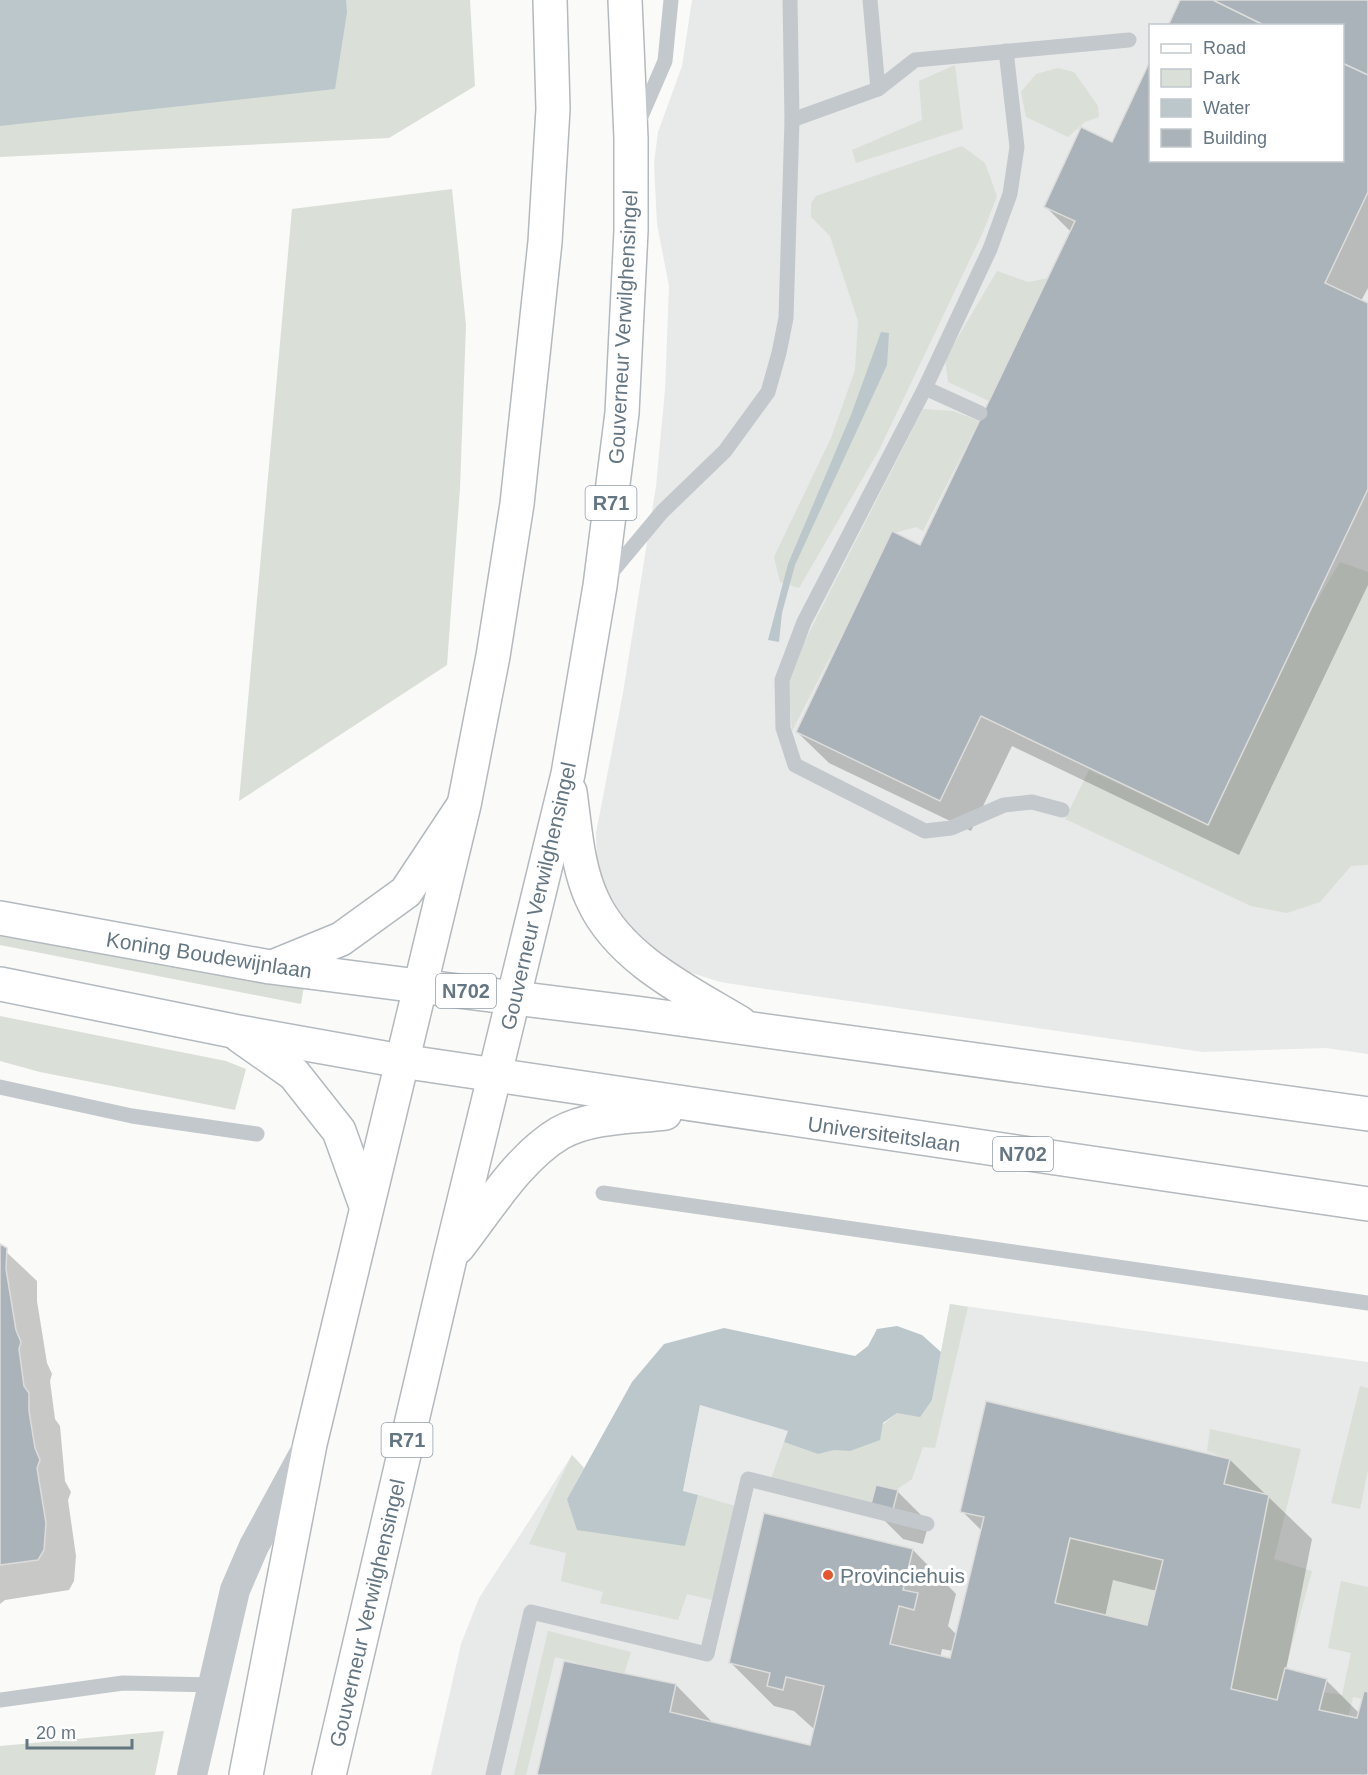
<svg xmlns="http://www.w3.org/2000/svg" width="1368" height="1775" viewBox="0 0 1368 1775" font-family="Arial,sans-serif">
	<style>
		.built { fill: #e8e9e9; fill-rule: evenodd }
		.green { fill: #dadfd7 }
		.water { fill: #bbc7cb }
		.shadow { fill: #0003; fill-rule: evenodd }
		.building { fill: #aab3b9; stroke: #dcdcda; stroke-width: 1.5; fill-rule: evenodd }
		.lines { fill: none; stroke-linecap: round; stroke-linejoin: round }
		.secondary-casing { stroke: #b3babf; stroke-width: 36 }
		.trunk-casing { stroke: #b4b9bd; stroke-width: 36 }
		.service { stroke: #c3c8cc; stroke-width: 15 }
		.minor { stroke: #c3c8cc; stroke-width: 30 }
		.secondary { stroke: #fff; stroke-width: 33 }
		.trunk { stroke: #fff; stroke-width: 33 }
		.poi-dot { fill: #e4572e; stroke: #fff; stroke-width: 2 }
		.labels { text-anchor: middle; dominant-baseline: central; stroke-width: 6; stroke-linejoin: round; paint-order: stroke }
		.shield { fill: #fff; stroke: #939fa8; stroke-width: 1.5 }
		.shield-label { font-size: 20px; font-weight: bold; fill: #657683 }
		.street-label { font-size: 21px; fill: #657683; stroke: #fff }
		.poi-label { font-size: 21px; fill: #657683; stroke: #fff; text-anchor: start }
	</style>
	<rect width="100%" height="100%" fill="#fafaf8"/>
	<!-- built -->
	<g class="built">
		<path d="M692 0H1368V1054L1326 1048 1203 1052 766 989 720 982 673 967 627 932 603 887 597 860 596 833 623 693 656 486 665 390 669 286 657 224 654 163 658 132 682 66ZM1150 26H1342V160H1150Z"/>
		<path d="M950 1304 1368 1362V1775H431L461 1644 479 1598 572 1455 584 1468 567 1499 698 1496 683 1492 700 1405 789 1431 784 1442 850 1451 897 1413 932 1400Z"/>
	</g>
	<!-- green -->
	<g class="green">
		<path d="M0 0H470L475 86 389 138 0 157Z"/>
		<path d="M955 65 963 129 856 163 852 150 922 120 919 81Z"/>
		<path d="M1058 68 1074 72 1098 106 1099 117 1085 122 1068 137 1026 117 1021 92 1036 74Z"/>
		<path d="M962 146 985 163 997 196 983 232 879 450 799 588 780 582 774 557 831 438 855 370 858 321 830 236 811 217V203L816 196Z"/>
		<path d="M452 189 466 325 460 488 447 665 239 801 292 209Z"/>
		<path d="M997 271 1028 282 1048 278 989 401 948 382 945 359Z"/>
		<path d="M923 409 953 411 979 421 923 531 916 527 894 533 792 731 788 674Z"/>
		<path d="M1340 562 1368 572V865L1351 866 1320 902 1287 913 1251 906 1065 819 1089 770 1209 826 1297 634Z"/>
		<path d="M0 932 304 986 301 1004 0 945Z"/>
		<path d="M0 1016 226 1061 246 1069 235 1110 40 1072 0 1061Z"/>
		<path d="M950 1304 968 1307 935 1448 923 1447 912 1479 873 1505 771 1479 784 1442 818 1454 834 1450 850 1451 897 1413 932 1400Z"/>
		<path d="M1360 1386 1368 1388V1470L1360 1509 1331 1503Z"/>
		<path d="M1210 1429 1301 1449 1274 1559 1312 1571 1277 1700 1231 1689 1269 1495 1224 1484 1230 1459 1207 1451Z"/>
		<path d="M572 1455 584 1468 567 1499 685 1546 698 1495 735 1506 712 1600 687 1594 678 1620 600 1603 603 1592 561 1581 566 1553 529 1544Z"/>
		<path d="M1070 1538 1163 1560 1147 1625 1055 1603Z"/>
		<path d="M1341 1581 1368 1587V1700L1353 1697 1348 1718 1319 1711 1323 1692 1342 1695 1351 1653 1328 1648Z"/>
		<path d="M548 1631 631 1652 624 1674 555 1657 526 1775H514Z"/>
		<path d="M164 1731 155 1775H0V1746Z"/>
	</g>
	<!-- water -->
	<g class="water">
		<path d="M0 0H346L347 12 335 89 0 126Z"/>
		<path d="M881 332 889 333 887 365 795 565 782 613 779 642 768 640 788 564 851 415Z"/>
		<path d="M897 1326 922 1335 941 1352 932 1400 920 1417 897 1413 883 1423 880 1440 850 1451 834 1450 818 1454 784 1442 788 1431 700 1405 683 1491 698 1495 685 1546 577 1530 567 1499 632 1382 664 1344 724 1328 855 1356 868 1346 877 1329Z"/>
	</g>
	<!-- shadow -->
	<g class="shadow">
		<path d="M1182 0H1368V288L1361 301 1368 304V585L1239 855 1012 746 971 831 829 763 797 732 921 547 1071 232 1046 207 1113 144 1150 65V160H1342V26Z"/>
		<path d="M0 1246 37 1281V1301L47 1363 52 1374 50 1381 55 1419 60 1426 65 1481 71 1492 68 1500 76 1556 74 1581 69 1590 5 1600 0 1604Z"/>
		<path d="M1230 1460 1312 1539 1286 1670 1326 1680 1360 1714 1368 1693V1775H539L676 1685 714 1724 811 1747 815 1730 794 1711 774 1706 730 1662 913 1550 956 1594 948 1626 957 1635 982 1531 962 1511ZM1113 1580 1157 1591 1148 1627 1105 1617ZM942 1649 953 1651 951 1660 940 1658Z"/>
		<path d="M897 1491 929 1523 923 1544 903 1539 872 1508Z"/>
	</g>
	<!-- building -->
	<g class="building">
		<path d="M1180 0H1213L1266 26H1168Z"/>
		<path d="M1213 0H1368V75L1342 63V26H1266Z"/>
		<path d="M1150 61V160H1342V63L1368 75V192L1325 283 1368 303V489L1208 825 981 716 940 801 796 732 892 531 920 545 1075 221 1044 207 1081 127 1112 142Z"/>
		<path d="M0 1244 7 1248 6 1269 16 1330 21 1342 19 1349 24 1386 29 1393V1411L35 1448 40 1460 37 1468 46 1523 44 1550 38 1560 0 1565Z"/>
		<path d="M986 1401 1230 1459 1224 1484 1269 1495 1231 1689 1277 1700 1285 1668 1327 1679 1319 1710 1357 1718 1364 1691 1368 1692V1775H537L564 1661 676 1684 670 1712 810 1745 824 1686 786 1677 783 1690 767 1686 770 1673 729 1663 764 1513 913 1549 903 1590 918 1593 914 1610 899 1606 890 1644 950 1658 984 1517 960 1512ZM1070 1538 1163 1560 1147 1625 1055 1603Z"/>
		<path d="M876 1485 898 1490 892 1513 870 1508Z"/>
	</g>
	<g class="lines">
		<defs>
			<g id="secondary">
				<path d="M0 918 270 967 418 986"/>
				<path d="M275 966 341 939 406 892 463 806"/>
				<path d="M0 984 233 1031 401 1061"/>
				<path d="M240 1036 294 1074 339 1131 366 1206"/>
			</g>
			<g id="trunk">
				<path d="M570 792C575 827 577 868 593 901 620 959 687 991 740 1023"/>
				<path d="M418 986 636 1013 1368 1114"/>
				<path d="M401 1061 1368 1204"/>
				<path d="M458 1247C488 1209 518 1158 560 1133 591 1116 631 1117 665 1113"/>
				<path d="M246 1775 310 1444 464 805 493 656 517 504 545 242 553 109 550 0"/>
				<path d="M329 1775 450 1258 568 774 600 586 622 413 631 231V138L625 0"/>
			</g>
		</defs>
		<!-- secondary casing -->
		<use href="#secondary" class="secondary-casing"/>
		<!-- trunk casing -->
		<use href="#trunk" class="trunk-casing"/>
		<!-- service -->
		<g class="service">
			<path d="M870 0 878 89"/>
			<path d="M1006 51 1017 147 1010 194 990 249 925 388 804 622 782 680 783 728 795 765 925 831 951 828 1004 805 1032 802 1062 810"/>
			<path d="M792 120 878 89 915 60 1129 40"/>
			<path d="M639 121 665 61 671 0"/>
			<path d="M925 388 980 413"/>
			<path d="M606 579 662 512 725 451 768 392 779 353 786 318 792 120 790 0"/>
			<path d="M0 1087 132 1116 257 1134"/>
			<path d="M603 1193 1368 1303"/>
			<path d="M0 1700 123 1683 214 1685"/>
			<path d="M493 1775 531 1612 707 1654 748 1479 927 1524"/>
		</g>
		<!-- minor -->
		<path class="minor" d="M192 1775 235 1590 254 1546 304 1454"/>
		<!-- secondary -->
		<use href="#secondary" class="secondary"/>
		<!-- trunk -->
		<use href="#trunk" class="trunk"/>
	</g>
	<!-- markers -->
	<circle class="poi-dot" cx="828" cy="1575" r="6"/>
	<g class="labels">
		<!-- shield labels -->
		<g class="shield">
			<rect x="585.5" y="486" width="51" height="34" rx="4.5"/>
			<rect x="436" y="974" width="60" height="34" rx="4.5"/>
			<rect x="993" y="1137" width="60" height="34" rx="4.5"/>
			<rect x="381.5" y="1423" width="51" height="34" rx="4.5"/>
		</g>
		<g class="shield-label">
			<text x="611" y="503">R71</text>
			<text x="466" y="991">N702</text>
			<text x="1023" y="1154">N702</text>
			<text x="407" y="1440">R71</text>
		</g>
		<!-- street labels -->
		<g class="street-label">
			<text transform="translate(623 327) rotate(-87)">Gouverneur Verwilghensingel</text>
			<text transform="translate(538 896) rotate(-77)">Gouverneur Verwilghensingel</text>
			<text transform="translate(209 955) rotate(9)">Koning Boudewijnlaan</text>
			<text transform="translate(884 1134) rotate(8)">Universiteitslaan</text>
			<text transform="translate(367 1613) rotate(-77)">Gouverneur Verwilghensingel</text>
		</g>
		<!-- poi labels -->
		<g class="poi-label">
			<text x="840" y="1575">Provinciehuis</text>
		</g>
	</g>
	<!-- legend -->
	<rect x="1149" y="24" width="195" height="138" fill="#ffffff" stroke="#c1c8cd" stroke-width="1.5"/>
	<rect x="1161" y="44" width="30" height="9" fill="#ffffff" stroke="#c1c8cd" stroke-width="1.5"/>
	<text x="1203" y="54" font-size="18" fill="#657683">Road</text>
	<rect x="1161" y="69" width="30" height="18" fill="#dadfd7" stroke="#c1c8cd" stroke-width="1.5"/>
	<text x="1203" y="84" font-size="18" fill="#657683">Park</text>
	<rect x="1161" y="99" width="30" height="18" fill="#bbc7cb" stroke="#c1c8cd" stroke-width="1.5"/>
	<text x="1203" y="114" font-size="18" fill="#657683">Water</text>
	<rect x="1161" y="129" width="30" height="18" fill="#aab3b9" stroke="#c1c8cd" stroke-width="1.5"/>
	<text x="1203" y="144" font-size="18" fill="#657683">Building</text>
	<!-- scale -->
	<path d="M27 1739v9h105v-9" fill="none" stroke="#657683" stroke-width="3"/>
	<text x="36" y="1739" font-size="18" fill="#657683" stroke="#ffffff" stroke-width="4.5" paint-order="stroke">20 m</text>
</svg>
